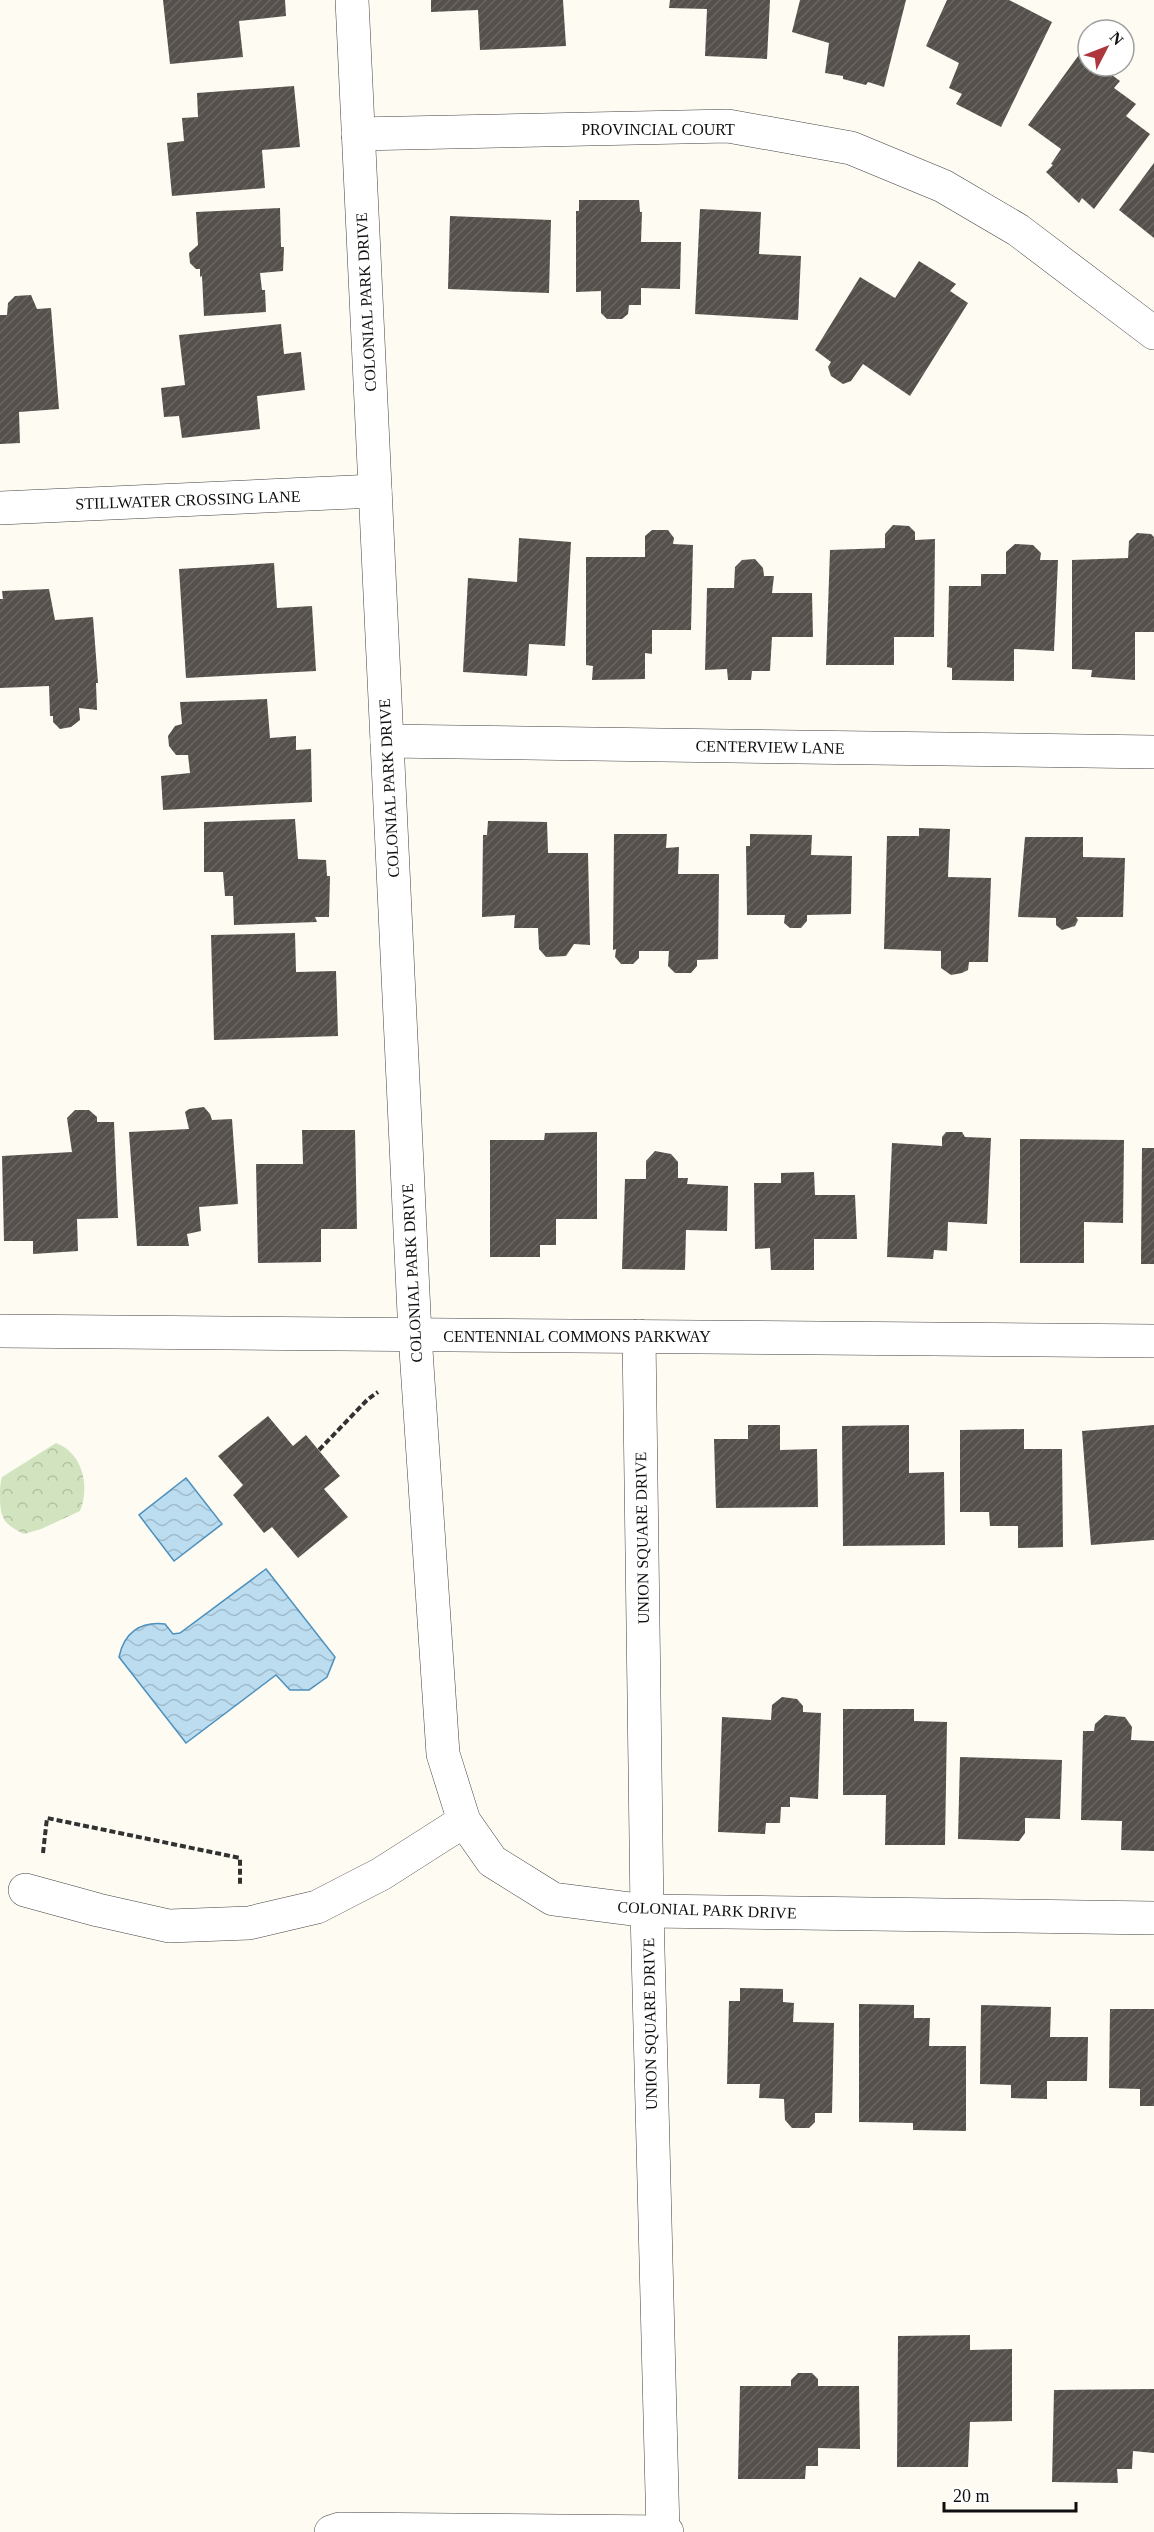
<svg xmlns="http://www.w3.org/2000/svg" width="1154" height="2532" viewBox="0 0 1154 2532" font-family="'Times New Roman',serif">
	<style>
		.park { fill: url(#park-crowns) }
		.water { fill: url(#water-waves); stroke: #4c90bd; stroke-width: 1.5 }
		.building { fill: url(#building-hatch) }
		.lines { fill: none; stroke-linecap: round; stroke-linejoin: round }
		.minor-casing { stroke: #424242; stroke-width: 34 }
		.path { stroke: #313131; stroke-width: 4; stroke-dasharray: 6 3; stroke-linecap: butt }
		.minor { stroke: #fff; stroke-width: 33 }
		.labels { text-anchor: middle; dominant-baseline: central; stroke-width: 6; stroke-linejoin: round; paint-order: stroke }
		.street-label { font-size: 16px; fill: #0f0f0f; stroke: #fff }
	</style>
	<defs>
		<pattern id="park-crowns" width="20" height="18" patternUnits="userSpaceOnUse" patternTransform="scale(1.5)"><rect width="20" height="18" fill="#d2e4bf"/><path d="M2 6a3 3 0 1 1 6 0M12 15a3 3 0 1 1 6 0" fill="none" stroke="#b3c2a3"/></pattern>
		<pattern id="water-waves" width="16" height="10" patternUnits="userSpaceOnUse" patternTransform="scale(1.5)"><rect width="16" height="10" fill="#bcdcef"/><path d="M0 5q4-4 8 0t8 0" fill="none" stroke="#a0bccc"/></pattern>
		<pattern id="building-hatch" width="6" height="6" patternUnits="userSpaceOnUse" patternTransform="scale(1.5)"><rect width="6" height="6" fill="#56504c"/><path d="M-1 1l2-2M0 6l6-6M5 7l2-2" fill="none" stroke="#696561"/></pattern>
	</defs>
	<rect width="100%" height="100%" fill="#fdfbf2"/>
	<!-- park -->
	<path class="park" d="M56 1443C83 1453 90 1487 80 1511L41 1529 24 1534C4 1524 0 1519 0 1496 0 1489 0 1483 2 1477Z"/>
	<!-- water -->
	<g class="water">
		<path d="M186 1478 222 1524 174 1561 139 1515Z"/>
		<path d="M266 1569 335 1657 327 1677 309 1690H290L276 1675 186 1743 119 1657C124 1633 140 1621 165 1624L173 1634 180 1633Z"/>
	</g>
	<!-- building -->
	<g class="building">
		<path d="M163 0H285L286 16 239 21 243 57 170 64Z"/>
		<path d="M431 0H563L566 46 480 50 478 10 431 12Z"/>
		<path d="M670 0H770L767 59 705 56 707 9 669 8Z"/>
		<path d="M800 0H906L884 87 868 82 866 85 843 79V76L825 73 829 43 792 32Z"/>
		<path d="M947 0H1009L1052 22 1001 127 956 104 962 94 949 88 959 63 926 46Z"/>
		<path d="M1081 52 1088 57V66H1100L1120 81 1114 88 1136 104 1126 116 1150 134 1094 209 1082 198 1079 203 1046 172 1053 165 1051 164 1061 149 1028 125Z"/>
		<path d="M294 86 300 147 262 150 265 188 172 196 167 143 184 141 182 118 198 117 197 93Z"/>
		<path d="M1154 163V238L1119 210Z"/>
		<path d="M579 200H639L640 212H642L641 242H681L680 289 641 288V305H629L628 314 622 319H607L601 313V291L576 292V211H579Z"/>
		<path d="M280 208 281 247H284L283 271 260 273 262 290H265L266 312 204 316 202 276 200 277V269H196L190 263 189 253 198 245 196 212Z"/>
		<path d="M700 209 761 212 759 254 801 256 798 320 695 314Z"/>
		<path d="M450 216 551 220 549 293 448 289Z"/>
		<path d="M919 261 956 284 950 291 968 303 910 396 863 364 851 381 843 384 831 376 828 367 831 362 815 350 860 277 895 298Z"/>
		<path d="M31 295 37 309 51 308 59 409 19 412 20 443 0 444V315H7L8 303 15 296Z"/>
		<path d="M281 324 284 354 301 352 305 390 257 396 260 429 182 438 179 416 164 417 161 388 185 385 179 335Z"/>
		<path d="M893 525 909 526 915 532V540L935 539 934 637H894V665H826L830 550 885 548V534Z"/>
		<path d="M652 530H668L674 538 673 544 693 545 691 630H652V654L645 653V679L592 680 593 666 586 665V557H645V536Z"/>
		<path d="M1137 533 1151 534 1154 537V632H1135V680L1091 677 1092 670 1072 669V560L1128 558 1129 541Z"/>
		<path d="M519 538 571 542 565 646 529 644 527 676 463 672 468 578 517 582Z"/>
		<path d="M1015 544 1033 545 1041 553 1040 560H1058L1054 651 1014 649V681L952 680V668L947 667 949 586H981V574H1006V552Z"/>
		<path d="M755 559 763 568 764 576H774L772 593H812L813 637H772L770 671H752L751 680H728L727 669 705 670 707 588H734L735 567 742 560Z"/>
		<path d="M274 563 277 608 312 606 316 671 186 678 179 569Z"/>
		<path d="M49 589 55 620 93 617 98 683H96L97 710 79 708 80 720 71 727 60 729 53 722V716H50L49 686 0 688V599H3L2 591Z"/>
		<path d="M267 699 270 738 296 736V750L311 749 312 802 163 810 161 776 190 773 188 755H176L169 746 168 736 175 726 182 724 180 702Z"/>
		<path d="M295 819 298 859 326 860 327 876H330L329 917H315L317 922 234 925 233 896H225L223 872H204V822Z"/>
		<path d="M488 821 547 822 548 853H588L590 945 574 944 566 956 546 957 539 949 538 928H514L515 915 482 917 483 835H487Z"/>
		<path d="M919 828 950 829 948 877 991 878 988 962H969L968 970 962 973 951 975 941 968V951L884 949 887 836H919Z"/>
		<path d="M614 834H667L666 848 679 847 678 874H719L718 959 697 960V966L691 973H675L668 966 669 951H639V958L633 964H621L615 957 616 949 613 950Z"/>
		<path d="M750 834 812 835 811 855 852 856 851 914 807 915V921L801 928H790L784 923 785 915H747L746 846H750Z"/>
		<path d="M1025 837H1083V857L1125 858 1123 917H1076L1078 920 1075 926 1062 930 1056 925V918L1018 917Z"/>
		<path d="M295 933 296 972 336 971 338 1036 214 1040 211 935Z"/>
		<path d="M204 1107 210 1114 212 1120 232 1119 238 1204 199 1207 201 1231 187 1234 189 1246H137L129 1132 189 1129 185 1112 189 1109Z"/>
		<path d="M75 1110H89L97 1117V1122H114L118 1218 77 1219 78 1251 33 1254V1241H4L2 1156 72 1152 67 1118Z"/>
		<path d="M302 1130H355L357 1229H321V1262L258 1263 256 1164H303Z"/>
		<path d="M597 1132V1219H556V1245H540V1257H490V1140H544L545 1133Z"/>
		<path d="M946 1132H962L965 1137 991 1138 987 1224 948 1222 947 1251 934 1250 933 1259 887 1257 892 1143 942 1146V1137Z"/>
		<path d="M1020 1139 1124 1140 1123 1223 1084 1222V1263H1020Z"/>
		<path d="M1142 1148H1154V1264H1141Z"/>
		<path d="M655 1151 671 1154 678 1162V1178H688L687 1184 728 1186 727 1231 686 1230 685 1270 622 1269 625 1179H646V1161Z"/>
		<path d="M814 1172 815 1195H855L857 1239H814V1270H771L770 1248 755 1249 754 1183H781V1173Z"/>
		<path d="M268 1416 293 1446 306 1435 340 1476 324 1489 348 1517 298 1558 272 1527 264 1533 233 1495 243 1485 218 1456Z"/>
		<path d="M748 1425H780V1450L817 1449 818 1507 716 1508 714 1439H748Z"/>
		<path d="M909 1425V1473L944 1472 945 1545 843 1546 842 1426Z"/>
		<path d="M1154 1425V1540L1091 1545 1082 1431Z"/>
		<path d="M1024 1429V1449H1062L1063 1547 1018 1548V1526H990L989 1512H960V1430Z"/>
		<path d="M782 1697 797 1699 803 1706V1712L821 1713 818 1799 790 1797V1807H781L780 1823H766L765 1834 718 1832 722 1717 771 1720 772 1705Z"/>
		<path d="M843 1709H914V1721L947 1722 945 1845H885L886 1795H843Z"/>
		<path d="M1105 1715 1125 1717 1132 1727 1131 1740 1154 1741V1851L1121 1850 1122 1821 1081 1820 1083 1731H1094L1095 1724Z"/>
		<path d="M960 1757 1062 1760 1060 1819 1025 1818V1833L1019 1841 958 1839Z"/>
		<path d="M740 1988 783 1989V2002L794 2003 793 2022 834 2023 832 2113H815V2122L809 2128H792L785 2120 784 2099 759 2098 760 2084H727L729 2001H740Z"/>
		<path d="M859 2004 914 2005V2018H930L929 2046H966V2131L913 2130V2123L859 2122Z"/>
		<path d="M981 2005 1051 2007 1050 2037H1088L1087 2081H1047V2099L1011 2098V2085L980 2084Z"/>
		<path d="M1110 2009H1154V2106H1140V2089L1109 2088Z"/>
		<path d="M970 2335V2350L1012 2349V2421L970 2422 968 2467H897L898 2336Z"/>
		<path d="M798 2373H812L818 2379V2386H859L860 2449 818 2448V2466H806L805 2479H738L740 2386H791V2380Z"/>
		<path d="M1154 2389V2453L1133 2451 1132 2469H1117L1118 2483 1052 2482 1054 2390Z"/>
	</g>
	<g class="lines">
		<defs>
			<g id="minor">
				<path d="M352 0 415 1335 443 1754 464 1821 492 1861 553 1899 647 1911 1154 1918"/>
				<path d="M358 134 728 126 851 148 943 186 1018 230 1154 333"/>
				<path d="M0 508 375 491"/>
				<path d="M387 741 1154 752"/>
				<path d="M0 1331 1154 1341"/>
				<path d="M639 1336 647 1911 663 2532"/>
				<path d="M25 1890 98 1910 169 1926 249 1923 317 1907 381 1874 464 1821"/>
				<path d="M331 2532 340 2529 667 2532"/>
			</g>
		</defs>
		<!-- minor casing -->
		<use href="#minor" class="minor-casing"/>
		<!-- path -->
		<g class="path">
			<path d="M319 1450 368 1399 378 1392"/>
			<path d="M43 1853 47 1818 240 1858V1885"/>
		</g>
		<!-- minor -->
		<use href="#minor" class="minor"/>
	</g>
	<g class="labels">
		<!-- street labels -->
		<g class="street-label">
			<text x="658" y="129">PROVINCIAL COURT</text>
			<text transform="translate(366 302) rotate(-93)">COLONIAL PARK DRIVE</text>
			<text transform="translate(188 500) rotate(-2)">STILLWATER CROSSING LANE</text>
			<text transform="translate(770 747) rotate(1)">CENTERVIEW LANE</text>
			<text transform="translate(389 788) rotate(-93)">COLONIAL PARK DRIVE</text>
			<text transform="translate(412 1273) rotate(-93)">COLONIAL PARK DRIVE</text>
			<text x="577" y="1336">CENTENNIAL COMMONS PARKWAY</text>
			<text transform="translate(642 1538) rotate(-91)">UNION SQUARE DRIVE</text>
			<text transform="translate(707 1910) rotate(2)">COLONIAL PARK DRIVE</text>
			<text transform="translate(650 2024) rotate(-91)">UNION SQUARE DRIVE</text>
		</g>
	</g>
	<!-- north arrow -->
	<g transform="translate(1106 48) rotate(48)"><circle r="28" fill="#ffffff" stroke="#9f9f9f" stroke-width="1.5"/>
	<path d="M0-4.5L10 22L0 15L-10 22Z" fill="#ae373d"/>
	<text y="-9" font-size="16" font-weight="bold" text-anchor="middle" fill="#0f0f0f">N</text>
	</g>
	<!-- scale -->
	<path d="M944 2502v9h132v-9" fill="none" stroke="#0f0f0f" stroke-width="3"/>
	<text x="953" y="2502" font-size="18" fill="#0f0f0f" stroke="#ffffff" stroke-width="4.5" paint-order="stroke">20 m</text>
</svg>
